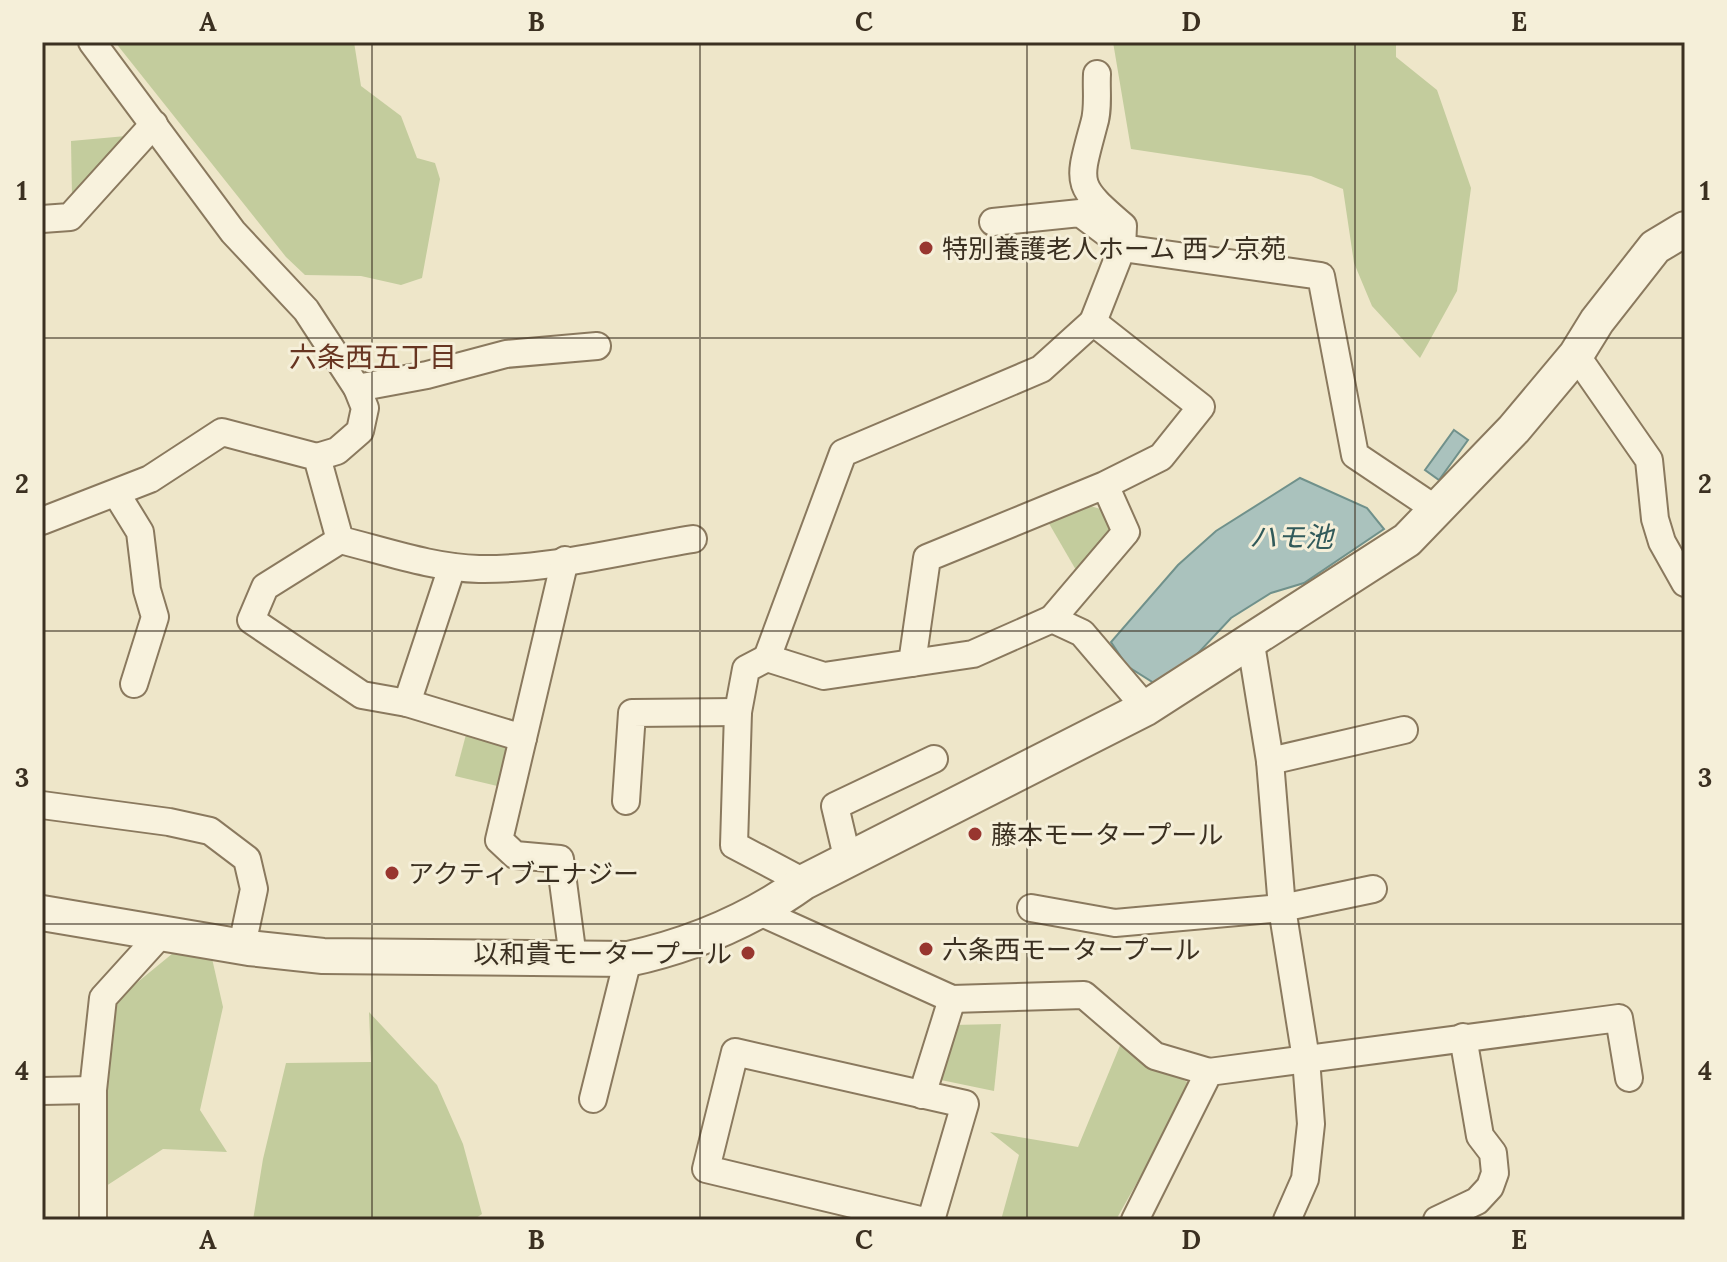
<svg xmlns="http://www.w3.org/2000/svg" width="1727" height="1262" viewBox="0 0 1727 1262" font-family="Lora,'Noto Sans JP',serif">
	<style>
		.green { fill: #c3cc9d }
		.water { fill: #aac2bd; stroke: #70918b; stroke-width: 2 }
		.lines { fill: none; stroke-linecap: round; stroke-linejoin: round }
		.minor-casing { stroke: #8a795e; stroke-width: 30 }
		.tertiary-casing { stroke: #8a795e; stroke-width: 38 }
		.minor { stroke: #f8f2dd; stroke-width: 26 }
		.tertiary { stroke: #f8f2dd; stroke-width: 34 }
		.grid { fill: none; stroke: #3b3021; stroke-width: 2; stroke-opacity: 0.55 }
		.poi-dot { fill: #98362f; stroke: #f5efd9; stroke-width: 3 }
		.labels { text-anchor: middle; dominant-baseline: central; stroke-width: 6; stroke-linejoin: round; paint-order: stroke }
		.poi-label { font-size: 26px; fill: #3b3021; stroke: #f5efd9; text-anchor: start }
		.neighbourhood-label { font-size: 28px; fill: #673521; stroke: #f5efd9 }
		.water-label { font-size: 28px; font-style: italic; fill: #315a5a; stroke: #f5efd9 }
		.neatline { fill: none; stroke: #3b3021; stroke-width: 3 }
		.grid-label { font-size: 26px; text-anchor: middle; font-weight: bold; fill: #3b3021 }
	</style>
	<rect width="100%" height="100%" fill="#eee6c9"/>
	<!-- green -->
	<g class="green">
		<path d="M115 42H354L361 86 401 116 417 158 435 163 440 179 422 278 401 285 361 276 305 275 286 257Z"/>
		<path d="M1113 42H1396V57L1437 90 1471 188 1457 291 1420 358 1372 306 1354 263 1343 189 1311 176 1131 149Z"/>
		<path d="M126 136 72 197 71 141Z"/>
		<path d="M1087 505 1104 510 1111 530 1080 577 1047 520Z"/>
		<path d="M468 727 520 744 510 789 455 776Z"/>
		<path d="M178 949 211 954 223 1007 200 1110 227 1152 163 1149 103 1188 105 1072 111 1004Z"/>
		<path d="M369 1012 437 1085 463 1144 482 1214 473 1220H253L263 1159 286 1063 371 1062Z"/>
		<path d="M1001 1024 994 1091 941 1080 952 1025Z"/>
		<path d="M1121 1043 1192 1085 1117 1218 1001 1220 1019 1155 990 1132 1078 1147Z"/>
	</g>
	<!-- water -->
	<g class="water">
		<path d="M1454 430 1468 440 1439 480 1425 470Z"/>
		<path d="M1300 478 1367 508 1384 529 1304 583 1271 593 1231 618 1187 665 1154 683 1127 666 1111 642 1178 565 1216 531Z"/>
	</g>
	<g class="lines">
		<defs>
			<g id="minor">
				<path d="M92 42 233 232 306 310 357 388 365 408 360 431 337 451 317 457"/>
				<path d="M1097 74C1096 90 1099 109 1094 124 1078 184 1074 184 1123 226L1122 248"/>
				<path d="M42 219 70 217 154 124"/>
				<path d="M993 222 1080 213 1108 234"/>
				<path d="M1093 322 1122 248 1321 276 1355 455 1437 510"/>
				<path d="M1576 355 1649 460 1655 519 1662 542 1685 583"/>
				<path d="M357 388 427 375 506 354 597 346"/>
				<path d="M1105 485 927 558 912 663 824 676 767 658 843 453 1041 369 1093 322 1201 407 1161 457 1105 485 1126 532 1052 619 1082 633 1146 708"/>
				<path d="M116 493 140 532 147 590 155 617 134 684"/>
				<path d="M42 521 150 479 222 432 317 457 340 540C385 551 433 568 479 569 550 570 624 550 693 539"/>
				<path d="M340 540 265 587 251 620 362 695 407 703"/>
				<path d="M452 567 407 703 523 738 565 560"/>
				<path d="M1250 638 1270 761 1282 908 1306 1059 1311 1124 1305 1179 1287 1220"/>
				<path d="M767 658 746 669 738 712 734 845 804 882"/>
				<path d="M912 663 973 654 1052 619"/>
				<path d="M523 738 499 840 515 855 560 859 573 958"/>
				<path d="M1270 761 1404 730"/>
				<path d="M626 801 632 713 738 712"/>
				<path d="M42 805 169 822 210 831 247 859 254 889 244 936 249 948"/>
				<path d="M848 861 835 806 934 759"/>
				<path d="M1031 908 1115 923 1282 908 1373 889"/>
				<path d="M762 913 952 999 1084 995 1155 1056 1209 1072"/>
				<path d="M42 1091 93 1090"/>
				<path d="M922 1095 952 999"/>
				<path d="M593 1099 628 959"/>
				<path d="M93 1220V1090L103 998 161 934"/>
				<path d="M920 1220 706 1169 735 1052 965 1104 931 1220"/>
				<path d="M1135 1220 1209 1072 1619 1018 1629 1078"/>
				<path d="M1437 1220 1477 1201 1490 1187 1495 1173 1493 1153 1480 1136 1463 1037"/>
			</g>
			<path id="tertiary" d="M42 913 249 948 323 956 628 959C692 945 750 921 804 882L1146 708 1407 540 1514 429 1576 355 1597 321 1655 247 1685 229"/>
		</defs>
		<!-- minor casing -->
		<use href="#minor" class="minor-casing"/>
		<!-- tertiary casing -->
		<use href="#tertiary" class="tertiary-casing"/>
		<!-- minor -->
		<use href="#minor" class="minor"/>
		<!-- tertiary -->
		<use href="#tertiary" class="tertiary"/>
	</g>
	<!-- grid -->
	<path class="grid" d="M372 42V1220M700 42V1220M1027 42V1220M1355 42V1220M42 338H1685M42 631H1685M42 924H1685"/>
	<!-- markers -->
	<g class="poi-dot">
		<circle cx="926" cy="248" r="8"/>
		<circle cx="975" cy="834" r="8"/>
		<circle cx="392" cy="873" r="8"/>
		<circle cx="926" cy="949" r="8"/>
		<circle cx="748" cy="953" r="8"/>
	</g>
	<g class="labels">
		<!-- poi labels -->
		<g class="poi-label">
			<text x="942" y="248">特別養護老人ホーム 西ノ京苑</text>
			<text x="991" y="834">藤本モータープール</text>
			<text x="408" y="873">アクティブエナジー</text>
			<text x="942" y="949">六条西モータープール</text>
			<text x="732" y="953" text-anchor="end">以和貴モータープール</text>
		</g>
		<!-- neighbourhood labels -->
		<g class="neighbourhood-label">
			<text x="373" y="357">六条西五丁目</text>
		</g>
		<!-- water labels -->
		<g class="water-label">
			<text x="1291" y="537">ハモ池</text>
		</g>
	</g>
	<!-- border -->
	<rect width="1727" height="1262" fill="none" stroke="#f5efd9" stroke-width="88"/>
	<rect x="44" y="44" width="1639" height="1174" class="neatline"/>
	<g class="grid-label">
		<text x="208" y="31">A</text>
		<text x="536" y="31">B</text>
		<text x="864" y="31">C</text>
		<text x="1191" y="31">D</text>
		<text x="1519" y="31">E</text>
		<text x="22" y="200">1</text>
		<text x="1705" y="200">1</text>
		<text x="22" y="493">2</text>
		<text x="1705" y="493">2</text>
		<text x="22" y="787">3</text>
		<text x="1705" y="787">3</text>
		<text x="22" y="1080">4</text>
		<text x="1705" y="1080">4</text>
		<text x="208" y="1249">A</text>
		<text x="536" y="1249">B</text>
		<text x="864" y="1249">C</text>
		<text x="1191" y="1249">D</text>
		<text x="1519" y="1249">E</text>
	</g>
</svg>
